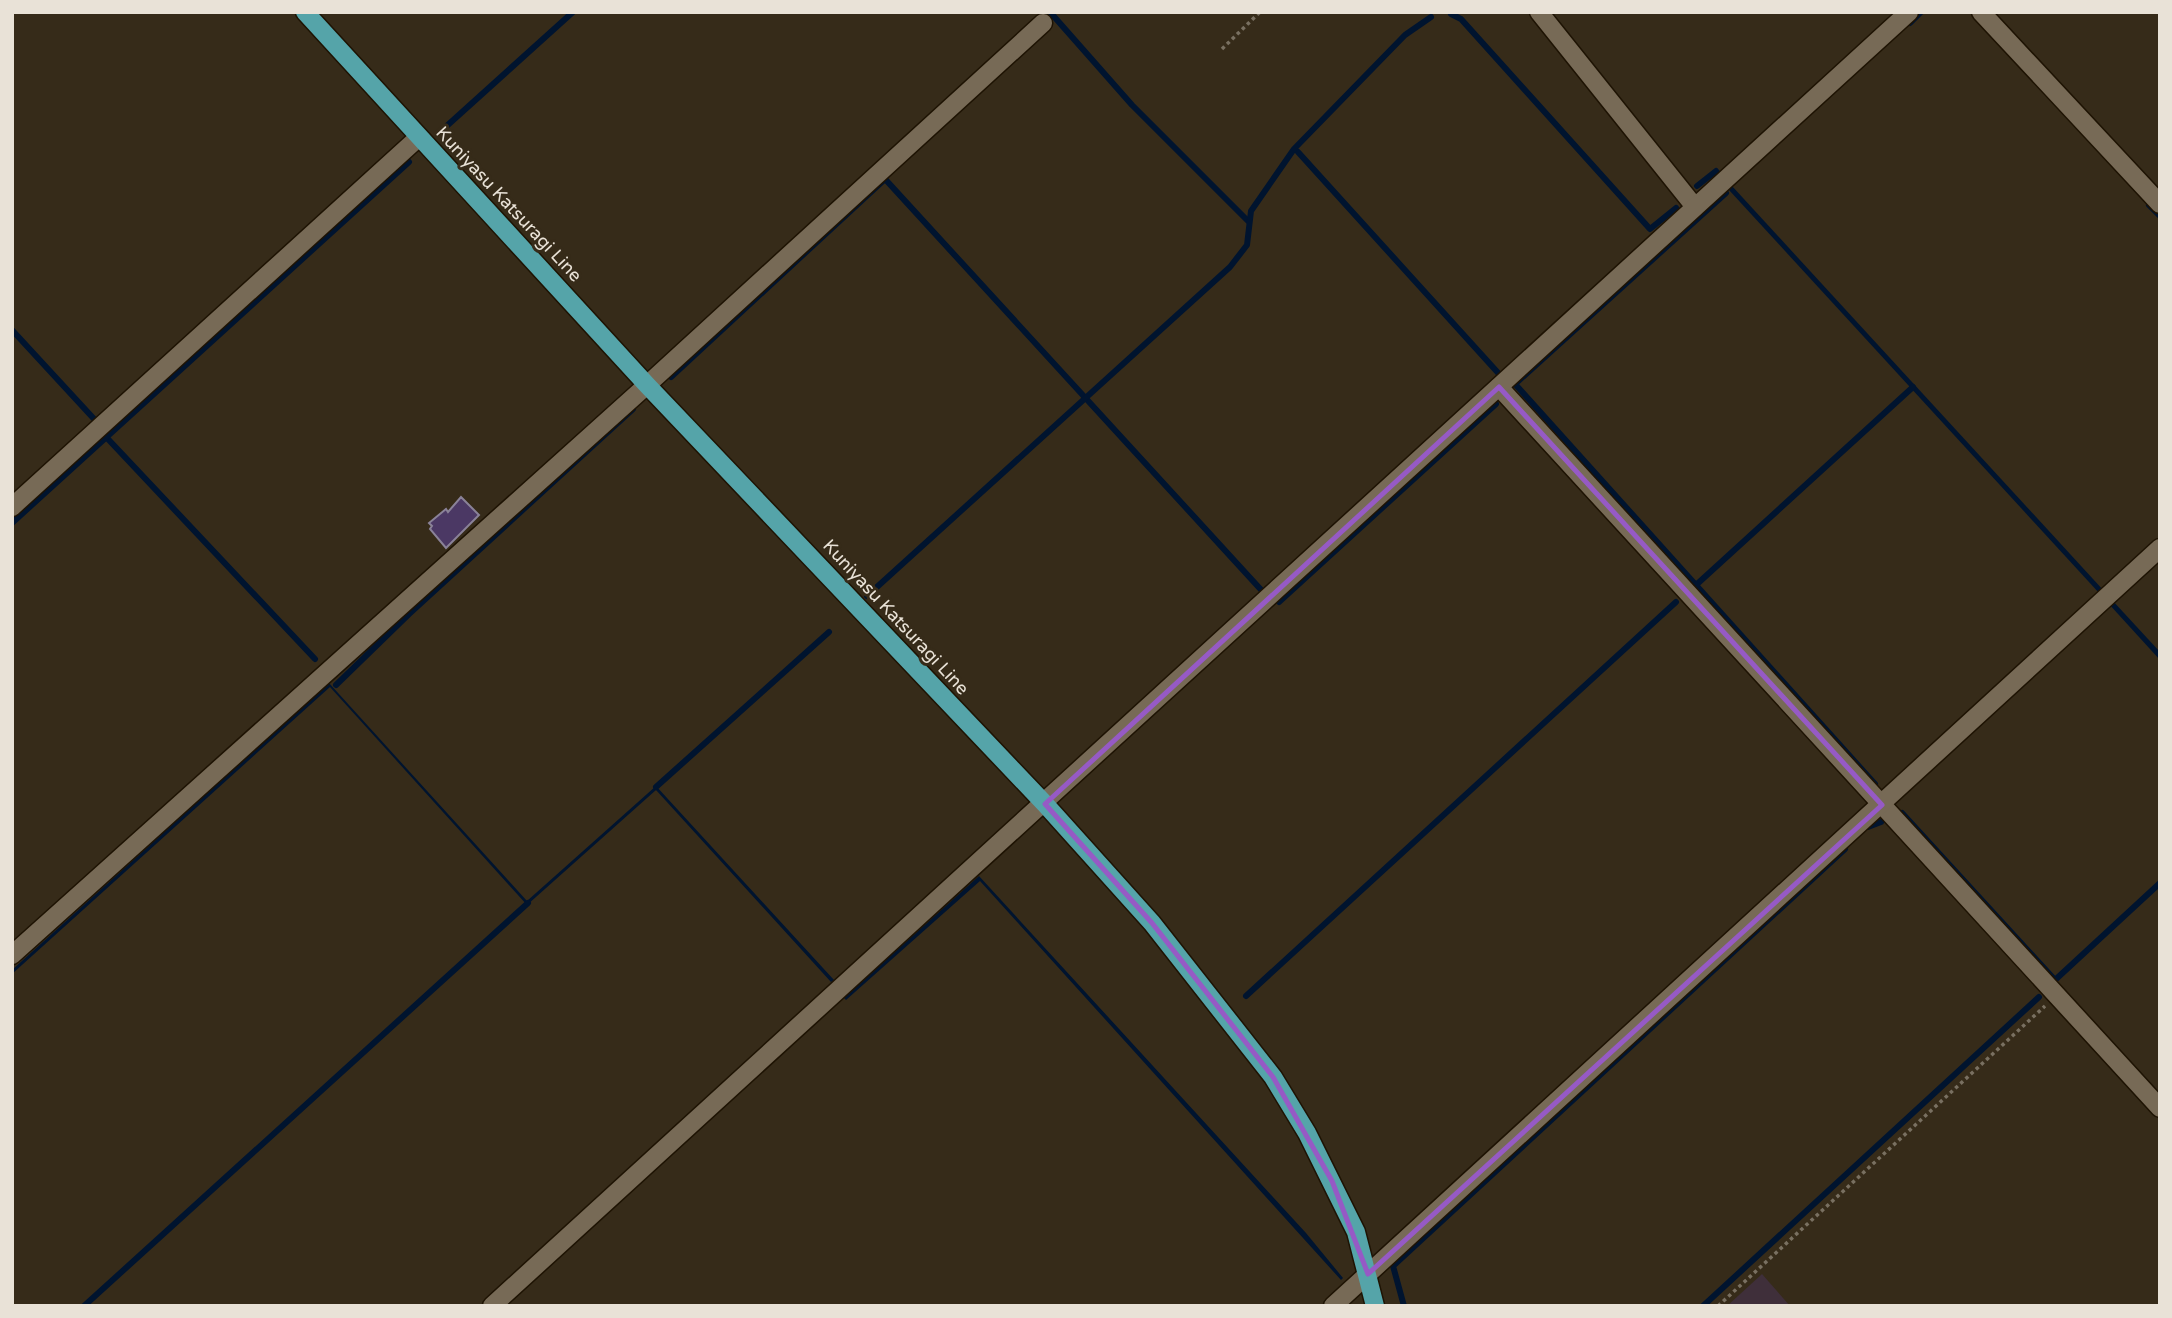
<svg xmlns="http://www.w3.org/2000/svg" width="2172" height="1318" viewBox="0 0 2172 1318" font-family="'Varela Round',sans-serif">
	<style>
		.education { fill: #3f2f3a }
		.water { fill: #00142f }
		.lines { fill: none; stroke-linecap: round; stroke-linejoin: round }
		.stream { stroke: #00142f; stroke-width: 6 }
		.building { fill: #4b3864; stroke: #8a8298; stroke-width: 2 }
		.minor-casing { stroke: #1e1303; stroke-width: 21 }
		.major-casing { stroke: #1e1303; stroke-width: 21 }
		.path { stroke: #797061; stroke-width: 3.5; stroke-dasharray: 3.5 3.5; stroke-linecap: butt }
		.minor { stroke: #776a56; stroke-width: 18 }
		.major { stroke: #55a4a9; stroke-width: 18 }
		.marked { fill: none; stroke: #965ac5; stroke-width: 5; stroke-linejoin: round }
		.labels { text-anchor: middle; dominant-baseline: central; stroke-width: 6; stroke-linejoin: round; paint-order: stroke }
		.street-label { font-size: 18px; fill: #e9e2d7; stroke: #362b19 }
	</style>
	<rect width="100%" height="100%" fill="#362b19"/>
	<!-- education -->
	<path class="education" d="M1762 1274 1790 1306H1727Z"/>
	<!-- water -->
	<g class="water">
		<path d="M1732 186 2104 591 2100 594 1729 190Z"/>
		<path d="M2112 600 2160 652V660L2108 603Z"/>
		<path d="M329 683 527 901 656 786 834 980 831 982 656 790 527 905 330 687 12 974V970Z"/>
		<path d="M979 876 1306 1233 1343 1278 1341 1280 980 881 846 1000 844 998Z"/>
	</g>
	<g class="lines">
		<!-- stream -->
		<g class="stream">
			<path d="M1050 12 1132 105 1248 221"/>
			<path d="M1451 14 1461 19 1650 229 1676 208"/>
			<path d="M1910 23 1921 12"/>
			<path d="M440 132 573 12"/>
			<path d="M1298 152 1500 375"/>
			<path d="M1697 186 1716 171 1720 176"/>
			<path d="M1726 193 1515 384 1875 784"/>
			<path d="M2149 205 2160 216"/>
			<path d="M12 330 95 420"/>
			<path d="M671 377 885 179 1264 593"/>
			<path d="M107 438 315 659"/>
			<path d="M12 523 409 162"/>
			<path d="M1696 585 1913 387"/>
			<path d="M867 596 1230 267 1247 245 1251 211 1294 149 1405 35 1431 17"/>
			<path d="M1279 602 1496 404"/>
			<path d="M336 685 409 614 633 409"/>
			<path d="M656 787 829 632"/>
			<path d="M1902 813 2055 980 2160 883"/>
			<path d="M1868 827 1881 822"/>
			<path d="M1246 996 1676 602"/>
			<path d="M84 1306 528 903"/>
			<path d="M1404 1306 1393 1266 1845 849"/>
			<path d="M1703 1306 2039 997"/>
		</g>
	</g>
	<!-- building -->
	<path class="building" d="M461 497 479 515 446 548 430 529 432 526 429 523 446 509 448 512Z"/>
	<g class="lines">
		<defs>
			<g id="minor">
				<path d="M1539 12 1695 207"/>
				<path d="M1981 12 2160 204"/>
				<path d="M1499 387 2160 1108"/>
				<path d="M12 507 419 137"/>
				<path d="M12 955 647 385 1043 23"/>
				<path d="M492 1306 1909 12"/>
				<path d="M1333 1306 2160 548"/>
			</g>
			<path id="major" d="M305 12 647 385 1045 804 1152 923 1273 1077 1307 1133 1356 1232 1375 1306"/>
		</defs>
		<!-- minor casing -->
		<use href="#minor" class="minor-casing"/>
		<!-- major casing -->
		<use href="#major" class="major-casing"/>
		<!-- path -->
		<g class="path">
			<path d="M1222 49 1260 12"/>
			<path d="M1718 1306 2045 1006"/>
		</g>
		<!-- minor -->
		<use href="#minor" class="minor"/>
		<!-- major -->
		<use href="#major" class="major"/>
	</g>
	<!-- marked area -->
	<path class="marked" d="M1499 387 1882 805 1368 1274 1332 1181 1273 1077 1152 923 1045 804Z"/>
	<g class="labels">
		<!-- street labels -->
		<g class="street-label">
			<text transform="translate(509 204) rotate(47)">Kuniyasu Katsuragi Line</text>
			<text transform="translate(896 617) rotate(47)">Kuniyasu Katsuragi Line</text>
		</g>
	</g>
	<!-- border -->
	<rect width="2172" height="1318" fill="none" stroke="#e9e2d7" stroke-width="28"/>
</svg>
